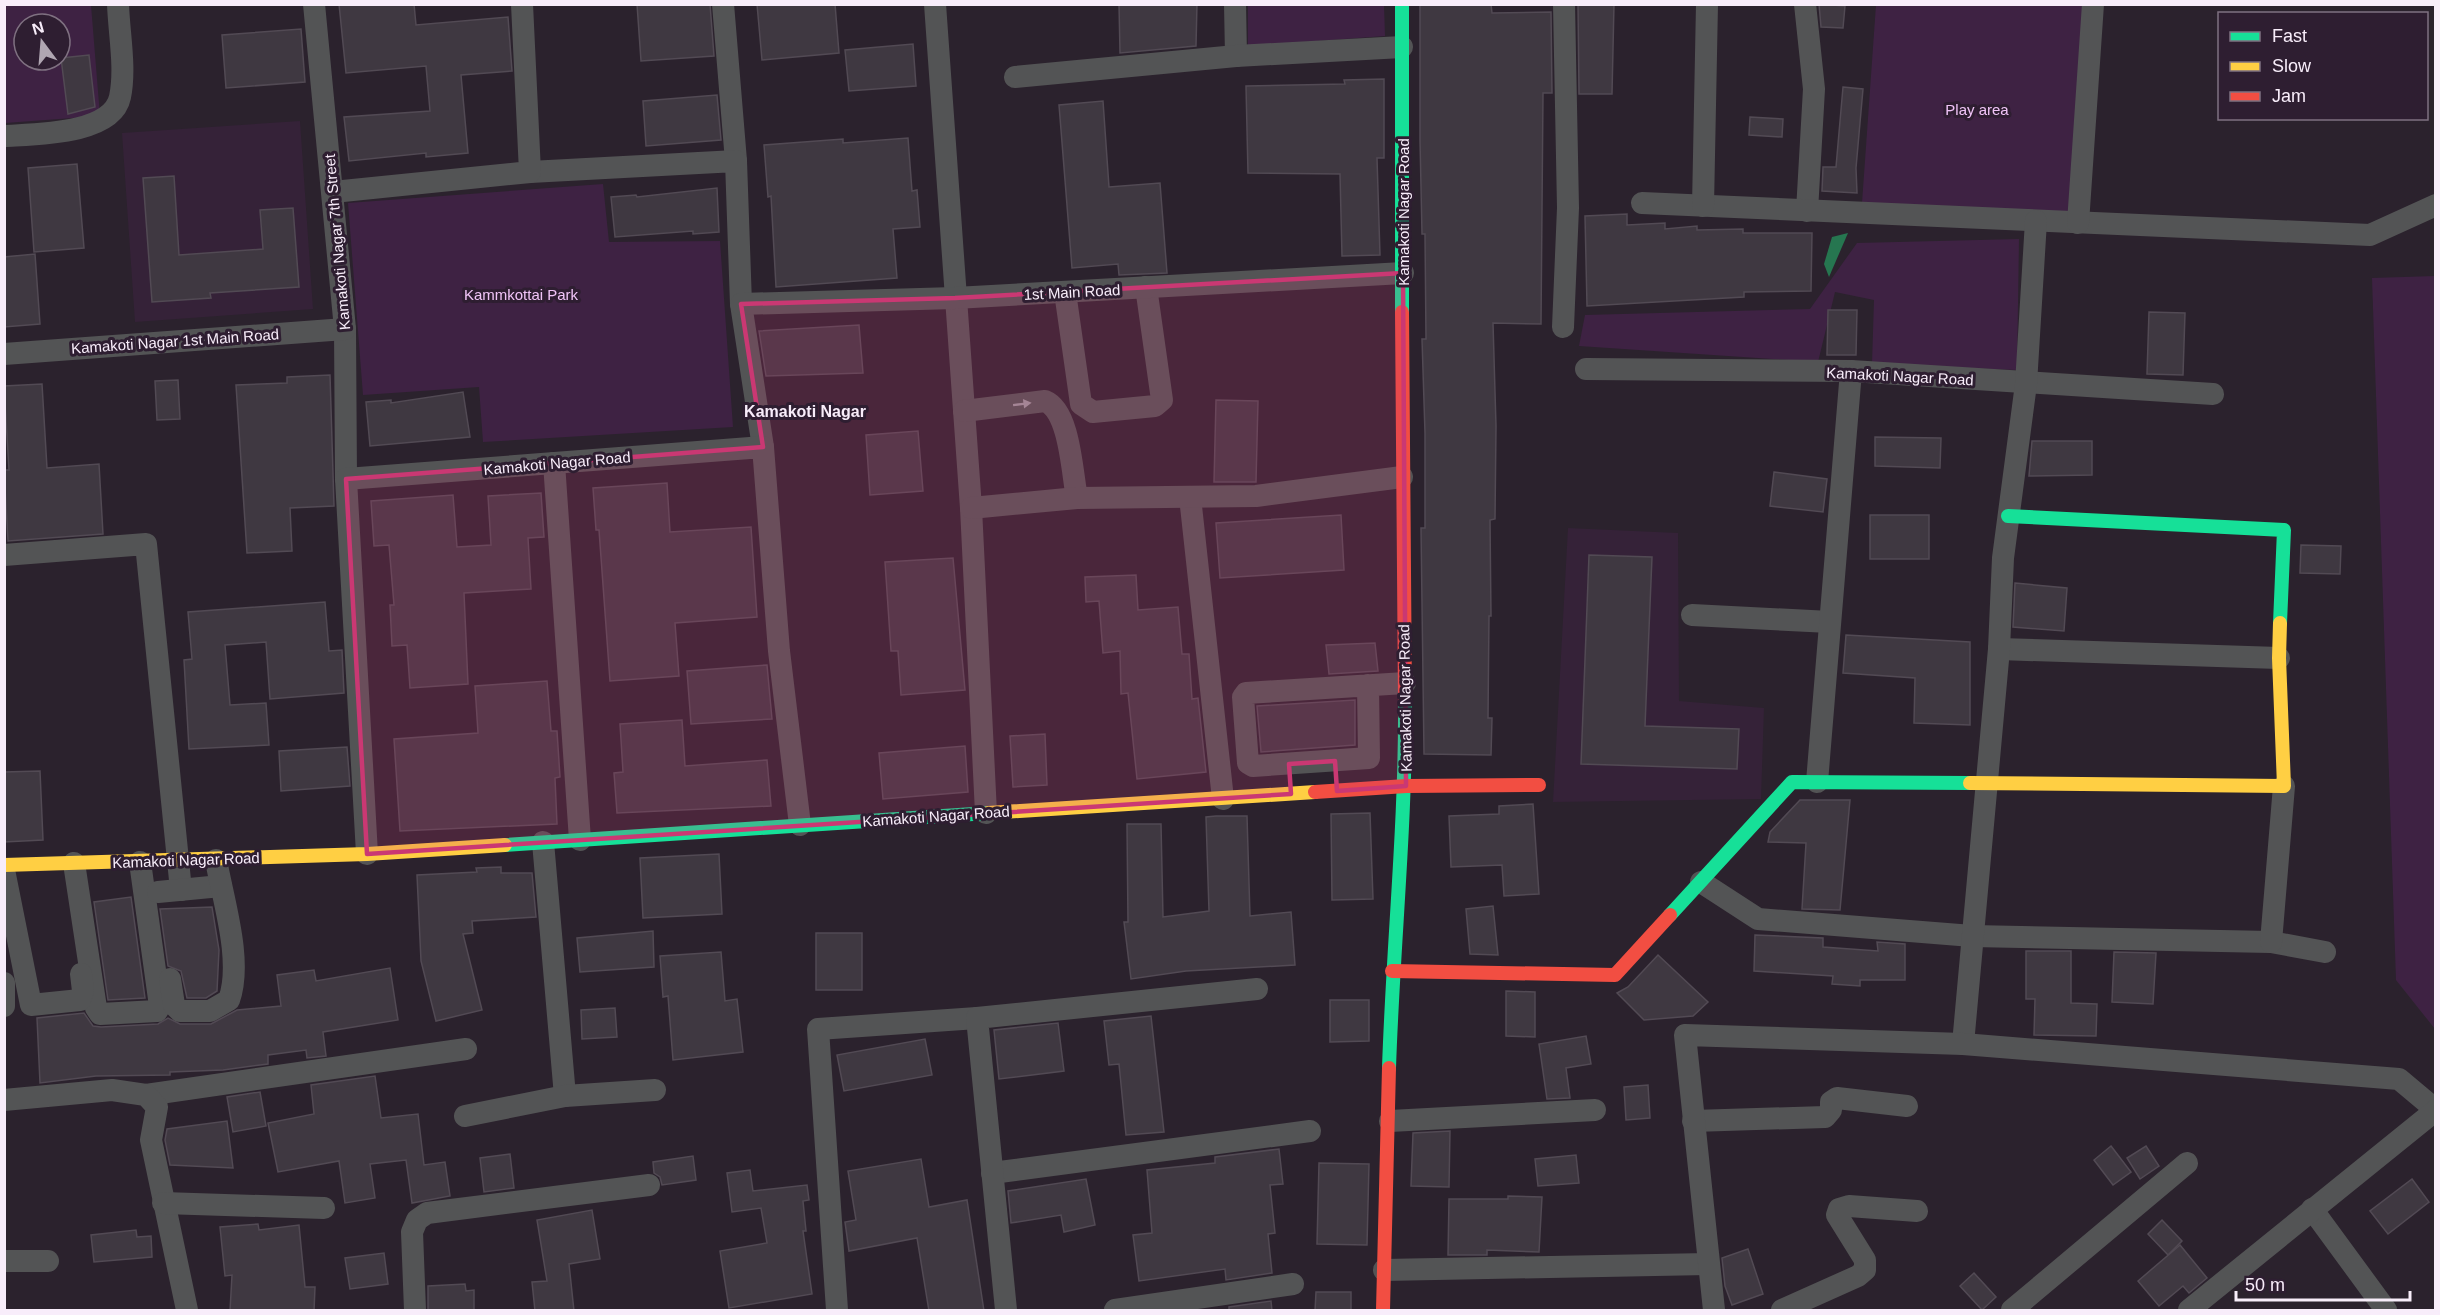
<svg xmlns="http://www.w3.org/2000/svg" width="2440" height="1315" viewBox="0 0 2440 1315" font-family="Helvetica,sans-serif">
	<style>
		.built { fill: #352238 }
		.green { fill: #3e2243; fill-rule: evenodd }
		.water { fill: #267650 }
		.building { fill: #3f3841; stroke: #524a54; stroke-width: 1.5 }
		.lines { fill: none; stroke-linecap: round; stroke-linejoin: round }
		.street { stroke: #535455; stroke-width: 22 }
		.fast { stroke: #16e098; stroke-width: 14 }
		.slow { stroke: #ffcf43; stroke-width: 14 }
		.jam { stroke: #f24e42; stroke-width: 14 }
		.oneway { fill: #9d999f }
		.marked { fill: #ca3873; fill-opacity: 0.2; stroke: #ca3873; stroke-width: 4.5; stroke-linejoin: round }
		.labels { text-anchor: middle; dominant-baseline: central; stroke-width: 6; stroke-linejoin: round; paint-order: stroke }
		.park-label { font-size: 15px; fill: #f0c4f7; stroke: #2e1e31 }
		.street-label { font-size: 15px; fill: #f8edfa; stroke: #2e1e31 }
		.neighbourhood-label { font-size: 16px; font-weight: bold; fill: #f8edfa; stroke: #2e1e31 }
	</style>
	<rect width="100%" height="100%" fill="#2b222d"/>
	<!-- built -->
	<g class="built">
		<path d="M300 121 313 309 135 322 122 133Z"/>
		<path d="M1568 528 1678 533 1679 701 1764 708 1761 799 1553 802Z"/>
	</g>
	<!-- green -->
	<g class="green">
		<path d="M5 5H91L100 116 5 123ZM24 24H60V60H24Z"/>
		<path d="M1248 5H1384L1385 36 1248 46Z"/>
		<path d="M1876 5H2087L2078 223 1862 203Z"/>
		<path d="M603 184 609 242 720 241 733 427 483 442 479 387 363 395 348 203Z"/>
		<path d="M2019 239 2017 370 1872 364 1874 300 1835 292 1818 362 1579 346 1585 315 1810 309 1857 243Z"/>
		<path d="M2435 276H2436L2435 1029 2396 980 2372 278Z"/>
	</g>
	<!-- water -->
	<path class="water" d="M1848 233 1829 277 1824 264 1832 237Z"/>
	<!-- building -->
	<g class="building">
		<path d="M339 4H414L416 25 508 17 512 71 461 75 468 153 426 157V153L349 161 344 117 430 111 426 66 346 73Z"/>
		<path d="M637 4H710L714 56 641 61Z"/>
		<path d="M757 4H835L839 53 762 60Z"/>
		<path d="M1119 4H1197L1196 46 1120 53Z"/>
		<path d="M1420 4H1491L1492 13 1551 12 1552 93H1543L1541 324 1493 323 1496 426 1495 519 1490 520 1491 616H1489L1488 718H1492L1491 755 1424 754 1421 528H1425V433L1422 339H1426L1425 234H1422L1420 140Z"/>
		<path d="M1578 4H1614L1612 94H1579Z"/>
		<path d="M1819 4 1845 6 1843 28 1821 27Z"/>
		<path d="M301 29 305 82 226 88 222 35Z"/>
		<path d="M913 44 916 86 849 91 845 50Z"/>
		<path d="M89 55 95 107 68 114 61 58Z"/>
		<path d="M1384 79V158H1377L1380 255 1342 256 1340 174 1248 173 1246 86 1345 84 1344 80Z"/>
		<path d="M1843 87 1863 89 1856 168 1857 193 1822 191 1823 167H1836Z"/>
		<path d="M717 95 721 140 646 146 643 101Z"/>
		<path d="M1103 101 1109 187 1160 183 1167 273 1119 275 1118 264 1072 268 1059 105Z"/>
		<path d="M1750 117 1783 119 1782 137 1749 135Z"/>
		<path d="M908 138 912 191 917 190 920 227 893 229 897 278 776 287 771 196 768 197 764 145 843 139V143Z"/>
		<path d="M77 164 84 248 34 252 28 168Z"/>
		<path d="M174 176 179 255 263 249 260 210 293 208 299 287 210 293 211 298 152 302 143 178Z"/>
		<path d="M717 188 719 232 693 234V231L615 237 611 197 636 195 637 197Z"/>
		<path d="M1627 214V225L1665 223V229L1697 226V230L1743 229V233H1812L1811 291 1744 292V297L1587 306 1585 216Z"/>
		<path d="M35 254 40 324 4 327V257Z"/>
		<path d="M1828 310H1857L1856 355H1827Z"/>
		<path d="M2149 312 2185 313 2183 375 2147 374Z"/>
		<path d="M859 325 863 373 766 376 759 331Z"/>
		<path d="M330 375 334 506 290 508 292 551 247 553 236 385 287 383V377Z"/>
		<path d="M178 380 180 419 157 420 155 381Z"/>
		<path d="M42 384 47 468 99 464 103 534 8 541 4 470H9L4 386Z"/>
		<path d="M463 392 470 437 370 446 366 402 391 400V403Z"/>
		<path d="M1216 400 1258 401 1256 482H1214Z"/>
		<path d="M918 431 923 491 870 495 866 435Z"/>
		<path d="M1875 437 1941 438 1940 468 1875 466Z"/>
		<path d="M2032 441H2092V475L2029 476Z"/>
		<path d="M1774 472 1827 479 1823 512 1770 506Z"/>
		<path d="M667 483 670 532 751 527 757 617 675 623 679 676 610 681 599 530H596L593 488Z"/>
		<path d="M541 493 544 537 528 538 531 589 464 593 468 684 410 688 407 645 392 646 390 605H394L389 545 374 546 371 501 453 495 457 547 491 545 488 496Z"/>
		<path d="M1341 515 1344 570 1220 578 1216 523Z"/>
		<rect x="1870" y="515" width="59" height="44"/>
		<path d="M2301 545 2341 546 2340 574 2300 573Z"/>
		<path d="M1589 555 1652 557 1645 726 1739 729 1737 769 1581 764Z"/>
		<path d="M953 558 965 690 901 695 898 651H891L885 562Z"/>
		<path d="M1136 575 1138 610 1178 607 1182 654H1189L1192 699 1198 698 1206 772 1137 779 1128 693 1121 694 1120 651 1103 653 1099 601 1086 602 1085 577Z"/>
		<path d="M2015 583 2067 588 2064 631 2013 627Z"/>
		<path d="M325 602 329 651 342 650 344 693 270 699 266 642 225 645 230 705 266 703 269 745 189 749 184 660 192 659 188 612Z"/>
		<path d="M1846 635 1970 642V725L1914 723 1915 678 1843 673Z"/>
		<path d="M1375 643 1378 671 1329 674 1326 645Z"/>
		<path d="M767 665 772 719 691 724 687 671Z"/>
		<path d="M547 681 551 731H557L560 777 555 778 557 824 400 831 394 739 478 733 475 686Z"/>
		<path d="M1355 700V745L1261 752 1257 706Z"/>
		<path d="M682 720 685 766 767 760 771 806 617 813 614 773 623 772 620 724Z"/>
		<path d="M1045 734 1047 785 1013 787 1010 736Z"/>
		<path d="M965 746 968 792 883 799 879 753Z"/>
		<path d="M347 747 350 786 281 791 279 751Z"/>
		<path d="M40 771 43 840 4 842V772Z"/>
		<path d="M1800 800H1850L1840 910 1802 909 1806 843 1768 842 1770 832Z"/>
		<path d="M1533 804 1539 894 1504 896 1502 865 1451 867 1449 816 1499 814V806Z"/>
		<path d="M1370 813 1373 899 1332 900 1331 814Z"/>
		<path d="M1216 816H1247L1250 916 1291 912 1295 965 1186 971 1131 979 1124 922H1128L1127 824H1161L1163 917 1209 911 1206 817Z"/>
		<path d="M719 854 722 914 643 918 640 858Z"/>
		<path d="M501 867V873H532L536 917 472 921 473 933 463 934 482 1010 436 1021 421 961 417 875 477 872 476 868Z"/>
		<path d="M131 897 145 998 108 1000 94 902Z"/>
		<path d="M1493 906 1498 955 1470 954 1466 909Z"/>
		<path d="M212 907 219 950 217 991 206 998H187L181 971 168 966 160 909Z"/>
		<path d="M653 931 654 967 580 972 577 938Z"/>
		<rect x="816" y="933" width="46" height="57"/>
		<path d="M1755 935 1823 938V947L1878 951 1877 942 1905 944V980H1860V986L1832 984 1833 976 1754 971Z"/>
		<path d="M2026 951H2071V1003L2097 1004 2096 1036 2034 1035 2035 999H2026Z"/>
		<path d="M721 952 725 1001 737 999 743 1052 673 1060 668 996 663 997 660 956Z"/>
		<path d="M2114 952 2156 953 2153 1004 2112 1002Z"/>
		<path d="M1658 955 1708 1002 1693 1016 1644 1020 1617 993 1628 987Z"/>
		<path d="M390 968 398 1020 323 1032 326 1056 307 1058 306 1050 268 1055V1064L223 1070 170 1072V1075L96 1076 40 1083 37 1018 84 1013 93 1026 101 1027 158 1024 168 1018 180 1024H211L237 1010 281 1006 277 975 314 970 316 981Z"/>
		<path d="M1506 991 1535 992V1037L1506 1036Z"/>
		<path d="M1330 1000H1369V1041L1330 1042Z"/>
		<path d="M615 1008 617 1037 582 1039 581 1010Z"/>
		<path d="M1151 1016 1164 1132 1126 1135 1119 1064 1109 1065 1104 1021Z"/>
		<path d="M1058 1023 1064 1071 999 1079 994 1030Z"/>
		<path d="M1586 1036 1591 1064 1566 1068 1570 1098 1547 1099 1539 1044Z"/>
		<path d="M925 1039 932 1075 844 1091 837 1055Z"/>
		<path d="M375 1076 381 1118 418 1114 424 1165 445 1162 450 1196 412 1203 406 1160 370 1164 375 1198 345 1203 339 1161 278 1172 268 1123 314 1114 311 1085Z"/>
		<path d="M1648 1085 1650 1118 1626 1120 1624 1087Z"/>
		<path d="M260 1092 266 1126 233 1132 227 1097Z"/>
		<path d="M227 1121 233 1168 170 1165 165 1140 167 1129Z"/>
		<path d="M1450 1131 1449 1187 1411 1186 1413 1133Z"/>
		<path d="M2111 1146 2131 1172 2113 1185 2094 1160Z"/>
		<path d="M2146 1146 2159 1166 2140 1179 2127 1158Z"/>
		<path d="M1279 1149 1283 1184 1270 1185 1275 1233 1268 1234 1272 1273 1226 1280 1225 1269 1139 1281 1133 1235 1152 1233 1147 1170 1215 1163V1157Z"/>
		<path d="M510 1154 514 1188 484 1192 480 1158Z"/>
		<path d="M1576 1155 1579 1183 1538 1186 1535 1159Z"/>
		<path d="M693 1156 696 1180 662 1185 660 1177 654 1173 653 1162Z"/>
		<path d="M921 1159 929 1207 967 1200 984 1311H929L917 1238 849 1251 845 1222 856 1220 848 1171Z"/>
		<path d="M1319 1163 1369 1164 1367 1245 1317 1244Z"/>
		<path d="M750 1170 753 1191 807 1185 809 1200 803 1201 806 1231H803L812 1294 729 1308 720 1251 767 1243 761 1208 732 1212 727 1173Z"/>
		<path d="M1086 1179 1095 1225 1064 1232 1061 1215 1011 1223 1008 1191Z"/>
		<path d="M2412 1179 2429 1202 2388 1234 2370 1211Z"/>
		<path d="M1508 1196 1542 1197 1539 1252 1487 1250V1255H1448L1449 1199H1508Z"/>
		<path d="M592 1210 600 1259 569 1264 574 1311H535L532 1282 547 1281 537 1220Z"/>
		<path d="M2162 1220 2182 1241 2168 1255 2148 1234Z"/>
		<path d="M258 1224 259 1230 299 1225 305 1287H315L314 1311H230L232 1275 225 1276 220 1227Z"/>
		<path d="M136 1230 137 1237 151 1236 152 1257 94 1262 91 1235Z"/>
		<path d="M2180 1245 2207 1278 2189 1293 2183 1286 2159 1306 2138 1281Z"/>
		<path d="M1748 1249 1763 1294 1732 1305 1725 1286 1722 1258Z"/>
		<path d="M384 1253 388 1284 350 1289 345 1258Z"/>
		<path d="M1974 1273 1996 1297 1982 1310 1960 1286Z"/>
		<path d="M465 1284 466 1291 474 1290V1311H428V1286Z"/>
		<path d="M1316 1292H1351V1311H1315Z"/>
		<path d="M1271 1301 1272 1311H1229V1307Z"/>
	</g>
	<g class="lines">
		<!-- street -->
		<g class="street">
			<path d="M314 4 345 329 346 479"/>
			<path d="M723 4 736 161"/>
			<path d="M935 4 971 508 986 813"/>
			<path d="M1235 4 1236 56"/>
			<path d="M1805 4 1814 89 1807 211"/>
			<path d="M1015 77 1236 56 1402 47"/>
			<path d="M4 136C34 134 112 135 120 97 126 68 119 34 118 4"/>
			<path d="M530 172 736 161 741 304 763 447"/>
			<path d="M333 192 530 172 522 4"/>
			<path d="M1642 203 2370 235 2436 205"/>
			<path d="M1703 206 1707 4"/>
			<path d="M2078 223 2093 4"/>
			<path d="M1065 292 1081 404 1093 412 1155 406 1162 400 1146 287"/>
			<path d="M741 304 955 298 1403 273"/>
			<path d="M1563 327 1568 208 1564 4"/>
			<path d="M4 354 345 329"/>
			<path d="M1586 369 1851 371 2213 394"/>
			<path d="M964 411 1045 401C1070 411 1072 473 1077 498"/>
			<path d="M554 463 580 840"/>
			<path d="M1190 497 1223 799"/>
			<path d="M971 508 1077 498 1256 496 1402 477"/>
			<path d="M4 555 146 544 181 890"/>
			<path d="M1692 615 1830 622"/>
			<path d="M1999 649 2279 658"/>
			<path d="M1368 685 1369 758 1253 766 1248 763 1243 697 1246 693 1405 683"/>
			<path d="M1817 782 1851 371"/>
			<path d="M543 842 565 1096"/>
			<path d="M367 854 346 479 763 447 779 651 800 825"/>
			<path d="M74 863 96 1008 100 1014 157 1011 160 1006 140 862"/>
			<path d="M4 870 31 1005 80 1000 83 991 81 974"/>
			<path d="M1701 882 1758 919 1972 936 2271 942 2325 952"/>
			<path d="M158 892 221 886"/>
			<path d="M2271 942 2284 786"/>
			<path d="M170 979 174 1005 180 1011H210L229 1000C243 961 223 900 216 860"/>
			<path d="M4 983V1006"/>
			<path d="M1963 1044 1999 649 2003 558 2026 384 2036 221"/>
			<path d="M146 1095 466 1049"/>
			<path d="M4 1100 112 1090 146 1095 157 1107 151 1140 187 1310"/>
			<path d="M465 1116 565 1096 655 1090"/>
			<path d="M1390 1121 1595 1110"/>
			<path d="M1693 1121 1825 1117 1831 1110V1102L1837 1098 1907 1106"/>
			<path d="M992 1173 1310 1131"/>
			<path d="M163 1203 324 1208"/>
			<path d="M2312 1209 2386 1310"/>
			<path d="M4 1261H48"/>
			<path d="M1384 1270 1708 1264"/>
			<path d="M415 1310 412 1232 417 1220 427 1213 649 1185"/>
			<path d="M837 1310 818 1029 977 1018"/>
			<path d="M1006 1310 977 1018 1257 989"/>
			<path d="M1115 1310 1293 1284"/>
			<path d="M1714 1310 1685 1035 1963 1044 2399 1079 2436 1110"/>
			<path d="M1782 1310 1858 1276 1865 1270V1260L1837 1215 1839 1209 1849 1206 1917 1211"/>
			<path d="M2012 1310 2187 1163"/>
			<path d="M2189 1310 2436 1110"/>
		</g>
		<!-- fast -->
		<g class="fast">
			<path d="M1402 4V312"/>
			<path d="M2008 516 2284 530 2280 623"/>
			<path d="M505 845 988 813"/>
			<path d="M1670 915 1792 782 1970 783"/>
			<path d="M1389 1068C1393 945 1406 823 1405 700"/>
		</g>
		<!-- slow -->
		<g class="slow">
			<path d="M1970 783 2284 786 2279 658 2280 623"/>
			<path d="M988 813 1315 792"/>
			<path d="M4 865 367 854 505 845"/>
		</g>
		<!-- jam -->
		<g class="jam">
			<path d="M1402 312 1405 700"/>
			<path d="M1315 792 1406 786 1539 785"/>
			<path d="M1392 971 1615 975 1670 915"/>
			<path d="M1383 1310 1389 1068"/>
		</g>
	</g>
	<!-- one-way arrows -->
	<defs><path id="oneway-solid" d="M-6-.8H1V-3.2L6.5 0L1 3.2V.8H-6Z" transform="scale(1.5)"/></defs>
	<use class="oneway" href="#oneway-solid" transform="translate(1022 404) rotate(-7)"/>
	<!-- marked area -->
	<path class="marked" d="M1403 273 1406 786 1337 791 1335 761 1289 764 1291 794 367 854 346 479 763 447 741 304 955 298Z"/>
	<g class="labels">
		<!-- park labels -->
		<g class="park-label">
			<text x="1977" y="109">Play area</text>
			<text x="521" y="294">Kammkottai Park</text>
		</g>
		<!-- street labels -->
		<g class="street-label">
			<text transform="translate(1403 212) rotate(-90)">Kamakoti Nagar Road</text>
			<text transform="translate(337 242) rotate(-95)">Kamakoti Nagar 7th Street</text>
			<text transform="translate(1072 292) rotate(-3)">1st Main Road</text>
			<text transform="translate(175 341) rotate(-4)">Kamakoti Nagar 1st Main Road</text>
			<text transform="translate(1900 376) rotate(3)">Kamakoti Nagar Road</text>
			<text transform="translate(557 463) rotate(-5)">Kamakoti Nagar Road</text>
			<text transform="translate(1405 698) rotate(-91)">Kamakoti Nagar Road</text>
			<text transform="translate(936 816) rotate(-4)">Kamakoti Nagar Road</text>
			<text transform="translate(186 860) rotate(-2)">Kamakoti Nagar Road</text>
		</g>
		<!-- neighbourhood labels -->
		<g class="neighbourhood-label">
			<text x="805" y="411">Kamakoti Nagar</text>
		</g>
	</g>
	<!-- border -->
	<rect width="2440" height="1315" fill="none" stroke="#f8edfa" stroke-width="12"/>
	<!-- legend -->
	<rect x="2218" y="12" width="210" height="108" fill="#2e1e31" stroke="#7f7181" stroke-width="1.5"/>
	<rect x="2230" y="32" width="30" height="9" fill="#16e098" stroke="#7f7181" stroke-width="1.5"/>
	<text x="2272" y="42" font-size="18" fill="#f8edfa">Fast</text>
	<rect x="2230" y="62" width="30" height="9" fill="#ffcf43" stroke="#7f7181" stroke-width="1.5"/>
	<text x="2272" y="72" font-size="18" fill="#f8edfa">Slow</text>
	<rect x="2230" y="92" width="30" height="9" fill="#f24e42" stroke="#7f7181" stroke-width="1.5"/>
	<text x="2272" y="102" font-size="18" fill="#f8edfa">Jam</text>
	<!-- north arrow -->
	<g transform="translate(42 42) rotate(344)"><circle r="28" fill="#2e1e31" stroke="#7f7181" stroke-width="1.5"/>
	<path d="M0-4.5L10 22L0 15L-10 22Z" fill="#b0a6b2"/>
	<text y="-9" font-size="16" font-weight="bold" text-anchor="middle" fill="#f8edfa">N</text>
	</g>
	<!-- scale -->
	<path d="M2236 1291v9h174v-9" fill="none" stroke="#f8edfa" stroke-width="3"/>
	<text x="2245" y="1291" font-size="18" fill="#f8edfa" stroke="#2e1e31" stroke-width="4.5" paint-order="stroke">50 m</text>
</svg>
